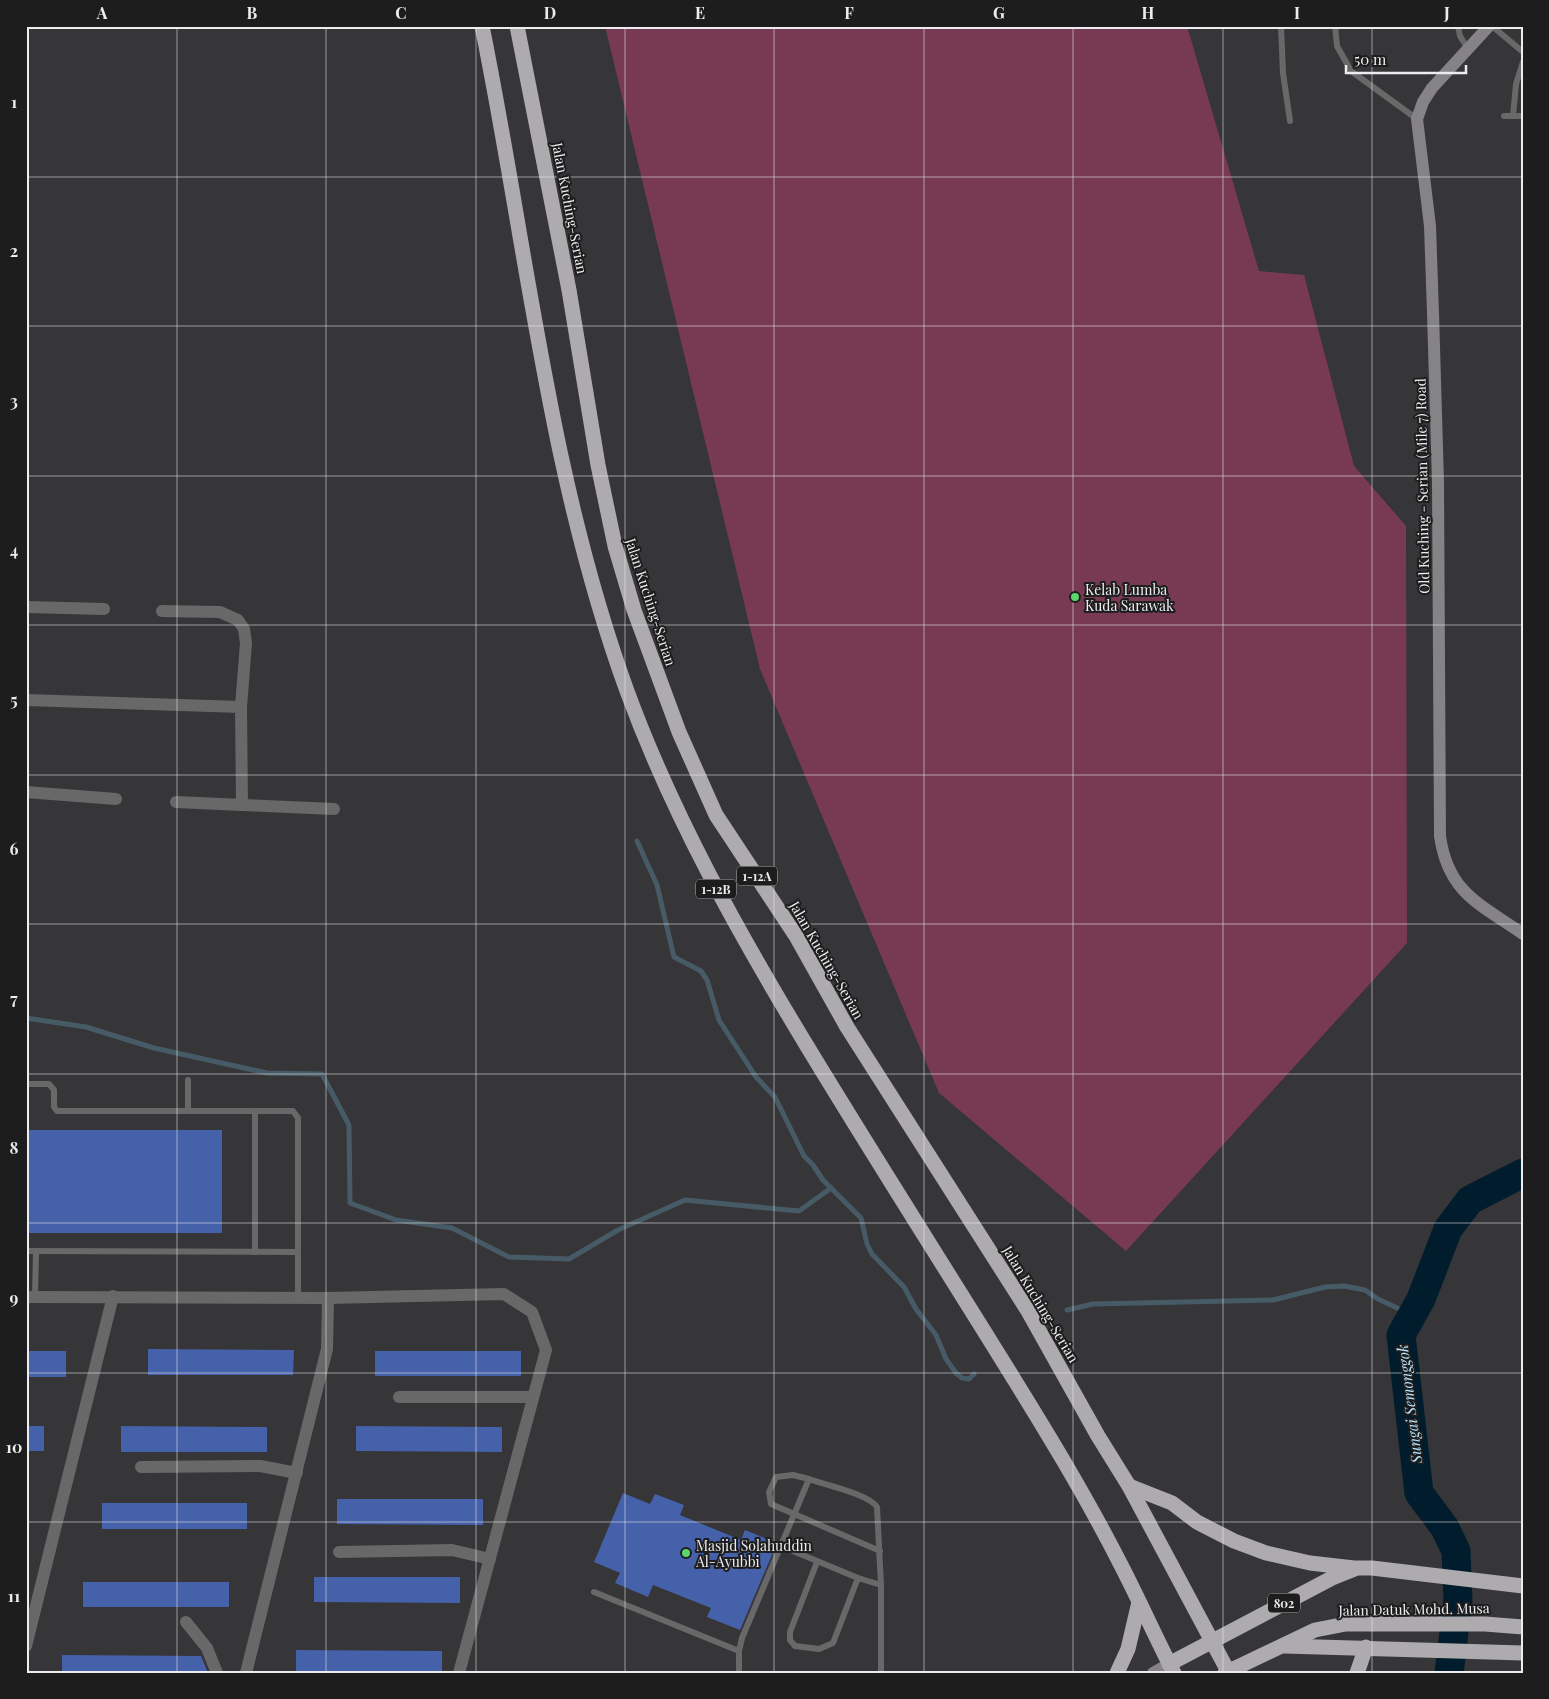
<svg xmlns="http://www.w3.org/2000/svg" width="1549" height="1699" viewBox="0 0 1549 1699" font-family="'Playfair Display',serif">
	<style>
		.pitch { fill: #783a53 }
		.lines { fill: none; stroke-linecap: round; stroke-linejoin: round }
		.stream { stroke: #475b67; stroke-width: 5 }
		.river { stroke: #001c2d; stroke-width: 29 }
		.building { fill: #4561aa }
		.lane { stroke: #696869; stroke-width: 6 }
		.street { stroke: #696869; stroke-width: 12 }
		.secondary { stroke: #858385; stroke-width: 12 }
		.highway { stroke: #aeabae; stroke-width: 15 }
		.grid { fill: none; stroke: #ededef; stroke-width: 1; stroke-opacity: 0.55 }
		.poi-dot { fill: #5cd56d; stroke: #1d1d1e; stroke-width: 2 }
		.labels { text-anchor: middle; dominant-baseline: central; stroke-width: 4; stroke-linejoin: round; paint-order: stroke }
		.shield { fill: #1d1d1e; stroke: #afafb0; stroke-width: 1 }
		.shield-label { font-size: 12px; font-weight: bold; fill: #ededef }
		.street-label { font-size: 14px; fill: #ededef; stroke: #1d1d1e }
		.poi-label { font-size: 14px; fill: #ededef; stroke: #1d1d1e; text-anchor: start }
		.water-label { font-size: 15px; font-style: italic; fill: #b6e3ff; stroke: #1d1d1e }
		.neatline { fill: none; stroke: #ededef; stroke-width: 2 }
		.grid-label { font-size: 16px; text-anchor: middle; font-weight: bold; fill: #ededef }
	</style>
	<rect width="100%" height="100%" fill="#363538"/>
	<!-- pitch -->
	<path class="pitch" d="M605 26H1187L1259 271 1304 275 1354 466 1406 526 1407 943 1126 1251 939 1093 760 669Z"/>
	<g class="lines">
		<!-- stream -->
		<g class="stream">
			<path d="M637 841 657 885 674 957 701 971 707 980 719 1020 756 1077 775 1097 804 1156 813 1165 823 1180 861 1218 867 1244 872 1254 904 1287 916 1309 936 1335 946 1359 956 1373 962 1378 969 1379 974 1374"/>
			<path d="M26 1018 86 1027 154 1048 267 1073 322 1074 349 1125 350 1203 396 1220 452 1228 509 1257 569 1259 618 1230 685 1200 799 1211 831 1188"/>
			<path d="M1067 1310 1093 1304 1273 1300 1325 1287 1344 1286 1365 1290 1378 1299 1412 1315"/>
		</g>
		<!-- river -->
		<path class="river" d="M1449 1673 1458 1600 1456 1551 1445 1528 1419 1493 1401 1335 1421 1299 1448 1229 1470 1200 1523 1173"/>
	</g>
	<!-- building -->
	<g class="building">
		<rect x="26" y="1130" width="196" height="103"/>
		<path d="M148 1349 294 1350 293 1375H148Z"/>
		<rect x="26" y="1351" width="40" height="26"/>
		<rect x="375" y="1351" width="146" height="25"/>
		<rect x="26" y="1426" width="18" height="25"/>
		<path d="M121 1426 267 1427V1452H121Z"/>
		<path d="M356 1426 502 1427V1452L356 1451Z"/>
		<path d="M623 1493 650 1504 655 1494 684 1505 680 1515 741 1540 745 1530 777 1543 740 1630 707 1617 711 1608 653 1585 648 1597 615 1583 620 1573 594 1562Z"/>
		<path d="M337 1499H483V1525L337 1524Z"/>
		<rect x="102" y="1503" width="145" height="26"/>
		<path d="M314 1577H460V1603L314 1602Z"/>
		<rect x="83" y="1582" width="146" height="25"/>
		<path d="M296 1650 442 1651V1673H296Z"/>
		<path d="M62 1655 201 1656 208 1673H62Z"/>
	</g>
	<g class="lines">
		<!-- lane -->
		<g class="lane">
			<path d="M1281 26 1283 73 1290 121"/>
			<path d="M1335 26 1337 46 1351 71 1417 119"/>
			<path d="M1458 26 1460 36 1468 49"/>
			<path d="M1492 26 1523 52"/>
			<path d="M1504 116H1523"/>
			<path d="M1513 116 1516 84 1523 62"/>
			<path d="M188 1080V1111"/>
			<path d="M26 1084H49L54 1090V1107L57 1111H293L298 1118V1298"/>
			<path d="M255 1111V1252"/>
			<path d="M26 1251 298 1252"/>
			<path d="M35 1297 36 1251"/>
			<path d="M809 1479 793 1475 776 1477 769 1492 771 1504 880 1551"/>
			<path d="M781 1546 858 1578 881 1585"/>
			<path d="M817 1562 790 1632V1640L795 1646 819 1649 833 1643 858 1578"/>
			<path d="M594 1592 739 1651"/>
			<path d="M739 1673V1651L742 1638 809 1479C825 1485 869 1494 877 1507L881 1585V1673"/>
		</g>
		<!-- street -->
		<g class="street">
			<path d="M26 607 104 609"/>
			<path d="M162 611 220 612 238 620 244 629 246 643 241 707"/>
			<path d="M26 700 241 707 242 805 176 802"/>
			<path d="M26 792 116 799"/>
			<path d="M242 805 334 809"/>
			<path d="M26 1297 328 1298 504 1294 532 1312 546 1350 459 1673"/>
			<path d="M399 1397H533"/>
			<path d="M141 1467 260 1466 297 1473"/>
			<path d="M339 1552 452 1550 490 1559"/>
			<path d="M186 1622 207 1648 217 1673"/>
			<path d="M26 1646 113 1296"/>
			<path d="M246 1673 327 1349 328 1298"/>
		</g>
		<!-- secondary -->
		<g class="secondary">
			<path d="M1489 26 1432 88 1423 102 1417 119 1430 226 1433 313 1438 482 1440 836C1448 893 1480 904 1523 934"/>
			<path d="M1153 1673 1169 1664"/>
		</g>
		<!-- highway -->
		<g class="highway">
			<path d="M482 26C527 248 549 477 627 691 673 816 738 932 807 1046 870 1150 935 1252 999 1355 1042 1424 1085 1494 1122 1567 1140 1602 1156 1638 1174 1673"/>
			<path d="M517 26 569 290 598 465 615 546 634 610 679 732 716 815 796 936 847 1027 1028 1311 1098 1436 1129 1486 1229 1673"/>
			<path d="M1129 1486 1172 1503 1197 1522 1234 1541 1266 1553 1310 1563 1354 1568"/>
			<path d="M1284 1646 1523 1653"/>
			<path d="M1169 1664 1332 1578 1357 1568H1372L1523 1586"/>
			<path d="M1117 1673 1128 1649 1139 1602"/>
			<path d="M1225 1673 1315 1630 1346 1624H1485L1523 1627"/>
			<path d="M1357 1673 1366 1647"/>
		</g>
	</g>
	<!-- grid -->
	<path class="grid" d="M177 26V1673M326 26V1673M476 26V1673M625 26V1673M774 26V1673M924 26V1673M1073 26V1673M1223 26V1673M1372 26V1673M26 177H1523M26 326H1523M26 476H1523M26 625H1523M26 775H1523M26 924H1523M26 1074H1523M26 1223H1523M26 1373H1523M26 1522H1523"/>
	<!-- markers -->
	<g class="poi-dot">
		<circle cx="1075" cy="597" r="5"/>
		<circle cx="686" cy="1553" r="5"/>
	</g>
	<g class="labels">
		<!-- shield labels -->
		<g class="shield">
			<rect x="737" y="866.5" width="40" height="19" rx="4"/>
			<rect x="696" y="879.5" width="40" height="19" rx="4"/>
			<rect x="1268" y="1593.5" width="32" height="19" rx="4"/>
		</g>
		<g class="shield-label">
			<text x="757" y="876">1-12A</text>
			<text x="716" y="889">1-12B</text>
			<text x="1284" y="1603">802</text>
		</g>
		<!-- street labels -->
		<g class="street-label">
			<text transform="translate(570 208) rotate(79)">Jalan Kuching-Serian</text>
			<text transform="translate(1422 486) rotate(-91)">Old Kuching - Serian (Mile 7) Road</text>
			<text transform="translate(651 602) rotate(72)">Jalan Kuching-Serian</text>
			<text transform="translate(827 960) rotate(60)">Jalan Kuching-Serian</text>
			<text transform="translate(1041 1304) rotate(59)">Jalan Kuching-Serian</text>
			<text transform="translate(1414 1609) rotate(-1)">Jalan Datuk Mohd. Musa</text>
		</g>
		<!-- poi labels -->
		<g class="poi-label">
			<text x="1085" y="589">Kelab Lumba<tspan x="1085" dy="16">Kuda Sarawak</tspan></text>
			<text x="696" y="1545">Masjid Solahuddin<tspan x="696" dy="16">Al-Ayubbi</tspan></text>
		</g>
		<!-- water labels -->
		<g class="water-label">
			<text transform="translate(1409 1404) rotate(-97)">Sungai Semonggok</text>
		</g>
	</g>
	<!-- border -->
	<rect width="1549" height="1699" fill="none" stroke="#1d1d1e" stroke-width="55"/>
	<!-- scale -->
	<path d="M1346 65v8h120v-8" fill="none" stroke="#ededef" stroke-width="2.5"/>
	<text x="1354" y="65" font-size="15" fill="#ededef" stroke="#1d1d1e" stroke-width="4" paint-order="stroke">50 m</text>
	<rect x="28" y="28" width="1494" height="1644" class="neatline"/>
	<g class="grid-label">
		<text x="102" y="19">A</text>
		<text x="252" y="19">B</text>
		<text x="401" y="19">C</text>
		<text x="550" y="19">D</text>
		<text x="700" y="19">E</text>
		<text x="849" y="19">F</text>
		<text x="999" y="19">G</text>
		<text x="1148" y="19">H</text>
		<text x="1297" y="19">I</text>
		<text x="1447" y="19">J</text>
		<text x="14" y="108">1</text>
		<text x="14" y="257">2</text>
		<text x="14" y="407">3</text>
		<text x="14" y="556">4</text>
		<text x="14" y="706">5</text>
		<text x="14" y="855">6</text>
		<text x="14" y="1005">7</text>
		<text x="14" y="1154">8</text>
		<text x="14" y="1304">9</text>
		<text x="14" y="1453">10</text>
		<text x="14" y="1602">11</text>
	</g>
</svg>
